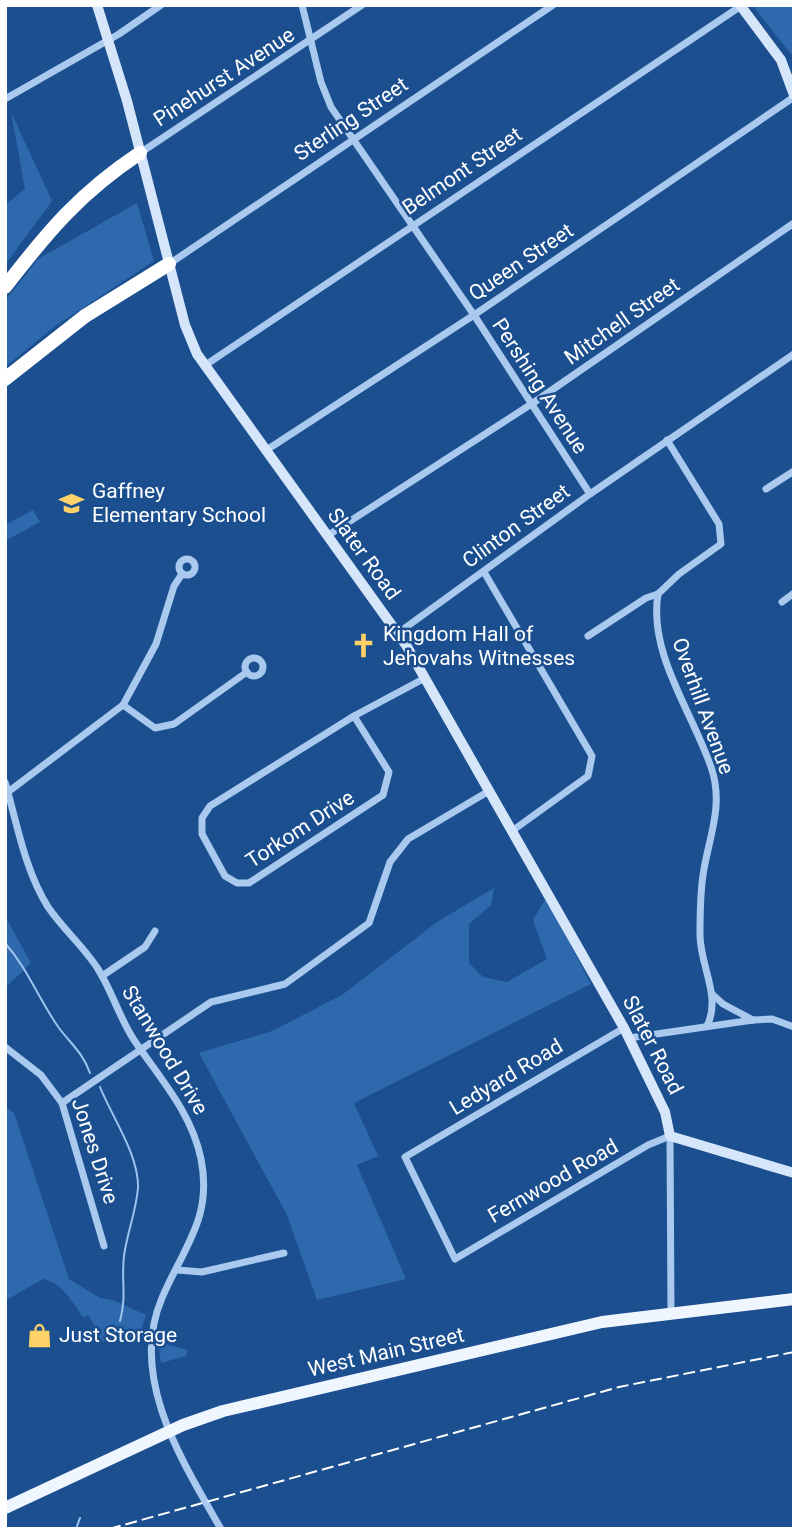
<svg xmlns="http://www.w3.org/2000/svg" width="799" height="1534" viewBox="0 0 799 1534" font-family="Roboto,sans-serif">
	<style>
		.green { fill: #2e69ad }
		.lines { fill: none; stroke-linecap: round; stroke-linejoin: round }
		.stream { stroke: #9cc4f0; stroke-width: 2 }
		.minor { stroke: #a9c9ee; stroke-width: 7 }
		.secondary { stroke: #d6e6fa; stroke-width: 10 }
		.primary { stroke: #f0f6ff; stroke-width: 12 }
		.motorway { stroke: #fff; stroke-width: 14 }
		.rail { stroke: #fff; stroke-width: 2; stroke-dasharray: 12 5; stroke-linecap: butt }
		.labels { text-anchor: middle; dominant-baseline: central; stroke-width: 5; stroke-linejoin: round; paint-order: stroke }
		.street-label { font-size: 21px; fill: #fff; stroke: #1b4f8f }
		.poi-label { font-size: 21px; fill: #fff; stroke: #1b4f8f; text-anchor: start }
	</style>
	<rect width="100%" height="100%" fill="#1b4f8f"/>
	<!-- green -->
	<g class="green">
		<path d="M752 5H794V58Z"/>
		<path d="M11 112 52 201 5 265V205L25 189Z"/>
		<path d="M137 203 154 261 54 327 5 367V301L38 259Z"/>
		<path d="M33 510 40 522 5 541V525Z"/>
		<path d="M494 888 491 905 469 924V963L483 977 507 982 547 959 533 920 546 898 591 984 354 1103 378 1156 357 1165 406 1279 317 1300 287 1215 199 1053 272 1031 342 995 437 922Z"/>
		<path d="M5 916 31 963 6 987 5 986Z"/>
		<path d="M5 1106 14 1113 69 1279 100 1298 113 1300 146 1315 139 1336 105 1342 96 1338 101 1335 88 1315 83 1317C72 1302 63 1283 43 1279L5 1301Z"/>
		<path d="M158 1342 188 1350 186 1356 161 1363Z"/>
	</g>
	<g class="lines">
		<!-- stream -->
		<g class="stream">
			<path d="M5 943C28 969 39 1000 59 1028 71 1044 83 1053 90 1073"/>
			<path d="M100 1087C112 1117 139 1155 138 1188 136 1212 127 1233 124 1256 121 1280 127 1295 120 1321"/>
			<path d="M76 1529 80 1518"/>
		</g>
		<!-- minor -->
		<g class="minor">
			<path d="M302 5 321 82 331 107 474 315 590 494"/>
			<path d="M5 99 119 34 161 5"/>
			<path d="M140 153 362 5"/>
			<path d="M169 264 553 5"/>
			<path d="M204 366 741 6"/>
			<path d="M265 451 474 315 794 97"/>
			<path d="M766 489 794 471"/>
			<path d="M327 536 533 403 794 223"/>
			<circle cx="187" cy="567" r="8"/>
			<path d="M484 572 592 756 588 776 512 831"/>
			<path d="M658 594C648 655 694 714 712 770 723 805 710 835 704 869 700 890 700 912 700 933 699 964 722 996 707 1026"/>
			<path d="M782 602 794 593"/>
			<path d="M398 633 590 494 794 354"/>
			<path d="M588 636 646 598 658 594 679 574 721 544 719 524 667 440"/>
			<circle cx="254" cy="667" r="9"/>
			<path d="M123 705 155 728 174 724 247 672"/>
			<path d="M354 716 389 772 383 795 249 883H237L225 876 202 834V818L210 806Z"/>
			<path d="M354 716 425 678"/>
			<path d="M5 782C17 823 25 871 48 907 63 929 84 947 98 969 112 991 119 1017 134 1040 159 1077 192 1113 201 1159 213 1218 183 1248 162 1298 128 1377 182 1461 221 1529"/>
			<path d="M8 792 123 705 156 644 174 586 182 574"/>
			<path d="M102 976 145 947 155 931"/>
			<path d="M712 994 723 1004 753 1020"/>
			<path d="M624 1028 405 1157 455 1259 648 1145 670 1136 671 1313"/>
			<path d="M629 1038 753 1020 772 1019 794 1027"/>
			<path d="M5 1047 41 1075 62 1103 104 1246"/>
			<path d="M62 1103 211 1002 285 984 369 923 390 862 408 839 489 791"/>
			<path d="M177 1270 202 1272 284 1253"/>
		</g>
		<!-- secondary -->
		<g class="secondary">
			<path d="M97 5 127 101 185 325 197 354 406 645 624 1028 665 1112 670 1136 794 1173"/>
			<path d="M740 5 781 60 794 95"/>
		</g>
		<!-- primary -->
		<path class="primary" d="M5 1508 183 1425 223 1411 602 1322 794 1299"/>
		<!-- motorway -->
		<g class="motorway">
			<path d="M5 287C49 230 80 193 140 153"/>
			<path d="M5 379 85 316 169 264"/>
		</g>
		<!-- rail -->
		<path class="rail" d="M109 1529 619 1387 794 1352"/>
	</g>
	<!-- icons -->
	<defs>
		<symbol id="school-bare" viewBox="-9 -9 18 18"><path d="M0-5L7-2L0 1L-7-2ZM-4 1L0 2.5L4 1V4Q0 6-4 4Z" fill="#ffd166" stroke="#1b4f8f" stroke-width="2.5" paint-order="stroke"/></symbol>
		<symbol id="church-bare" viewBox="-9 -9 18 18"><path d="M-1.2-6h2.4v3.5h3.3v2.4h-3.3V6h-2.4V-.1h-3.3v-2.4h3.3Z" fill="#ffd166" stroke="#1b4f8f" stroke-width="2.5" paint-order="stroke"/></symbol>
		<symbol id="shop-bare" viewBox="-9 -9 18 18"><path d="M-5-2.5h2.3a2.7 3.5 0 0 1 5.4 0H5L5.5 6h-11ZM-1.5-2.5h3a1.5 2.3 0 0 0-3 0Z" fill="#ffd166" stroke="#1b4f8f" stroke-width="2.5" paint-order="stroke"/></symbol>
	</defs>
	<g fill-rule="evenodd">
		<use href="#school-bare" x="54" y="486" width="35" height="35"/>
		<use href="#church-bare" x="346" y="628" width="35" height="35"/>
		<use href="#shop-bare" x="22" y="1318" width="35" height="35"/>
	</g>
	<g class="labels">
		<!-- street labels -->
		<g class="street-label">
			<text transform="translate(224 77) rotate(-33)">Pinehurst Avenue</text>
			<text transform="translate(351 119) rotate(-34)">Sterling Street</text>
			<text transform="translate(462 171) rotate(-34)">Belmont Street</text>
			<text transform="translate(521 262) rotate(-34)">Queen Street</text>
			<text transform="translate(622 321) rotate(-35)">Mitchell Street</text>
			<text transform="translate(540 386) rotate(57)">Pershing Avenue</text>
			<text transform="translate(516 526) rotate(-36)">Clinton Street</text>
			<text transform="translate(364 554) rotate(54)">Slater Road</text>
			<text transform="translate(703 706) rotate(70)">Overhill Avenue</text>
			<text transform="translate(300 829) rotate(-33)">Torkom Drive</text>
			<text transform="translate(653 1045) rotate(63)">Slater Road</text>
			<text transform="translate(165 1050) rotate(59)">Stanwood Drive</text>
			<text transform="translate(506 1077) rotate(-31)">Ledyard Road</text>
			<text transform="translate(95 1151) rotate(72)">Jones Drive</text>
			<text transform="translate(553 1181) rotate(-30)">Fernwood Road</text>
			<text transform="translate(386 1352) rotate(-13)">West Main Street</text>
		</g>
		<!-- poi labels -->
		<g class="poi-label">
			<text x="92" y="491">Gaffney<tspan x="92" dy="24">Elementary School</tspan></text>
			<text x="383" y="634">Kingdom Hall of<tspan x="383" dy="24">Jehovahs Witnesses</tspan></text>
			<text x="59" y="1335">Just Storage</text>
		</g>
	</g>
	<!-- border -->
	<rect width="799" height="1534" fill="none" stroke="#ffffff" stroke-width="14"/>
</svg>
